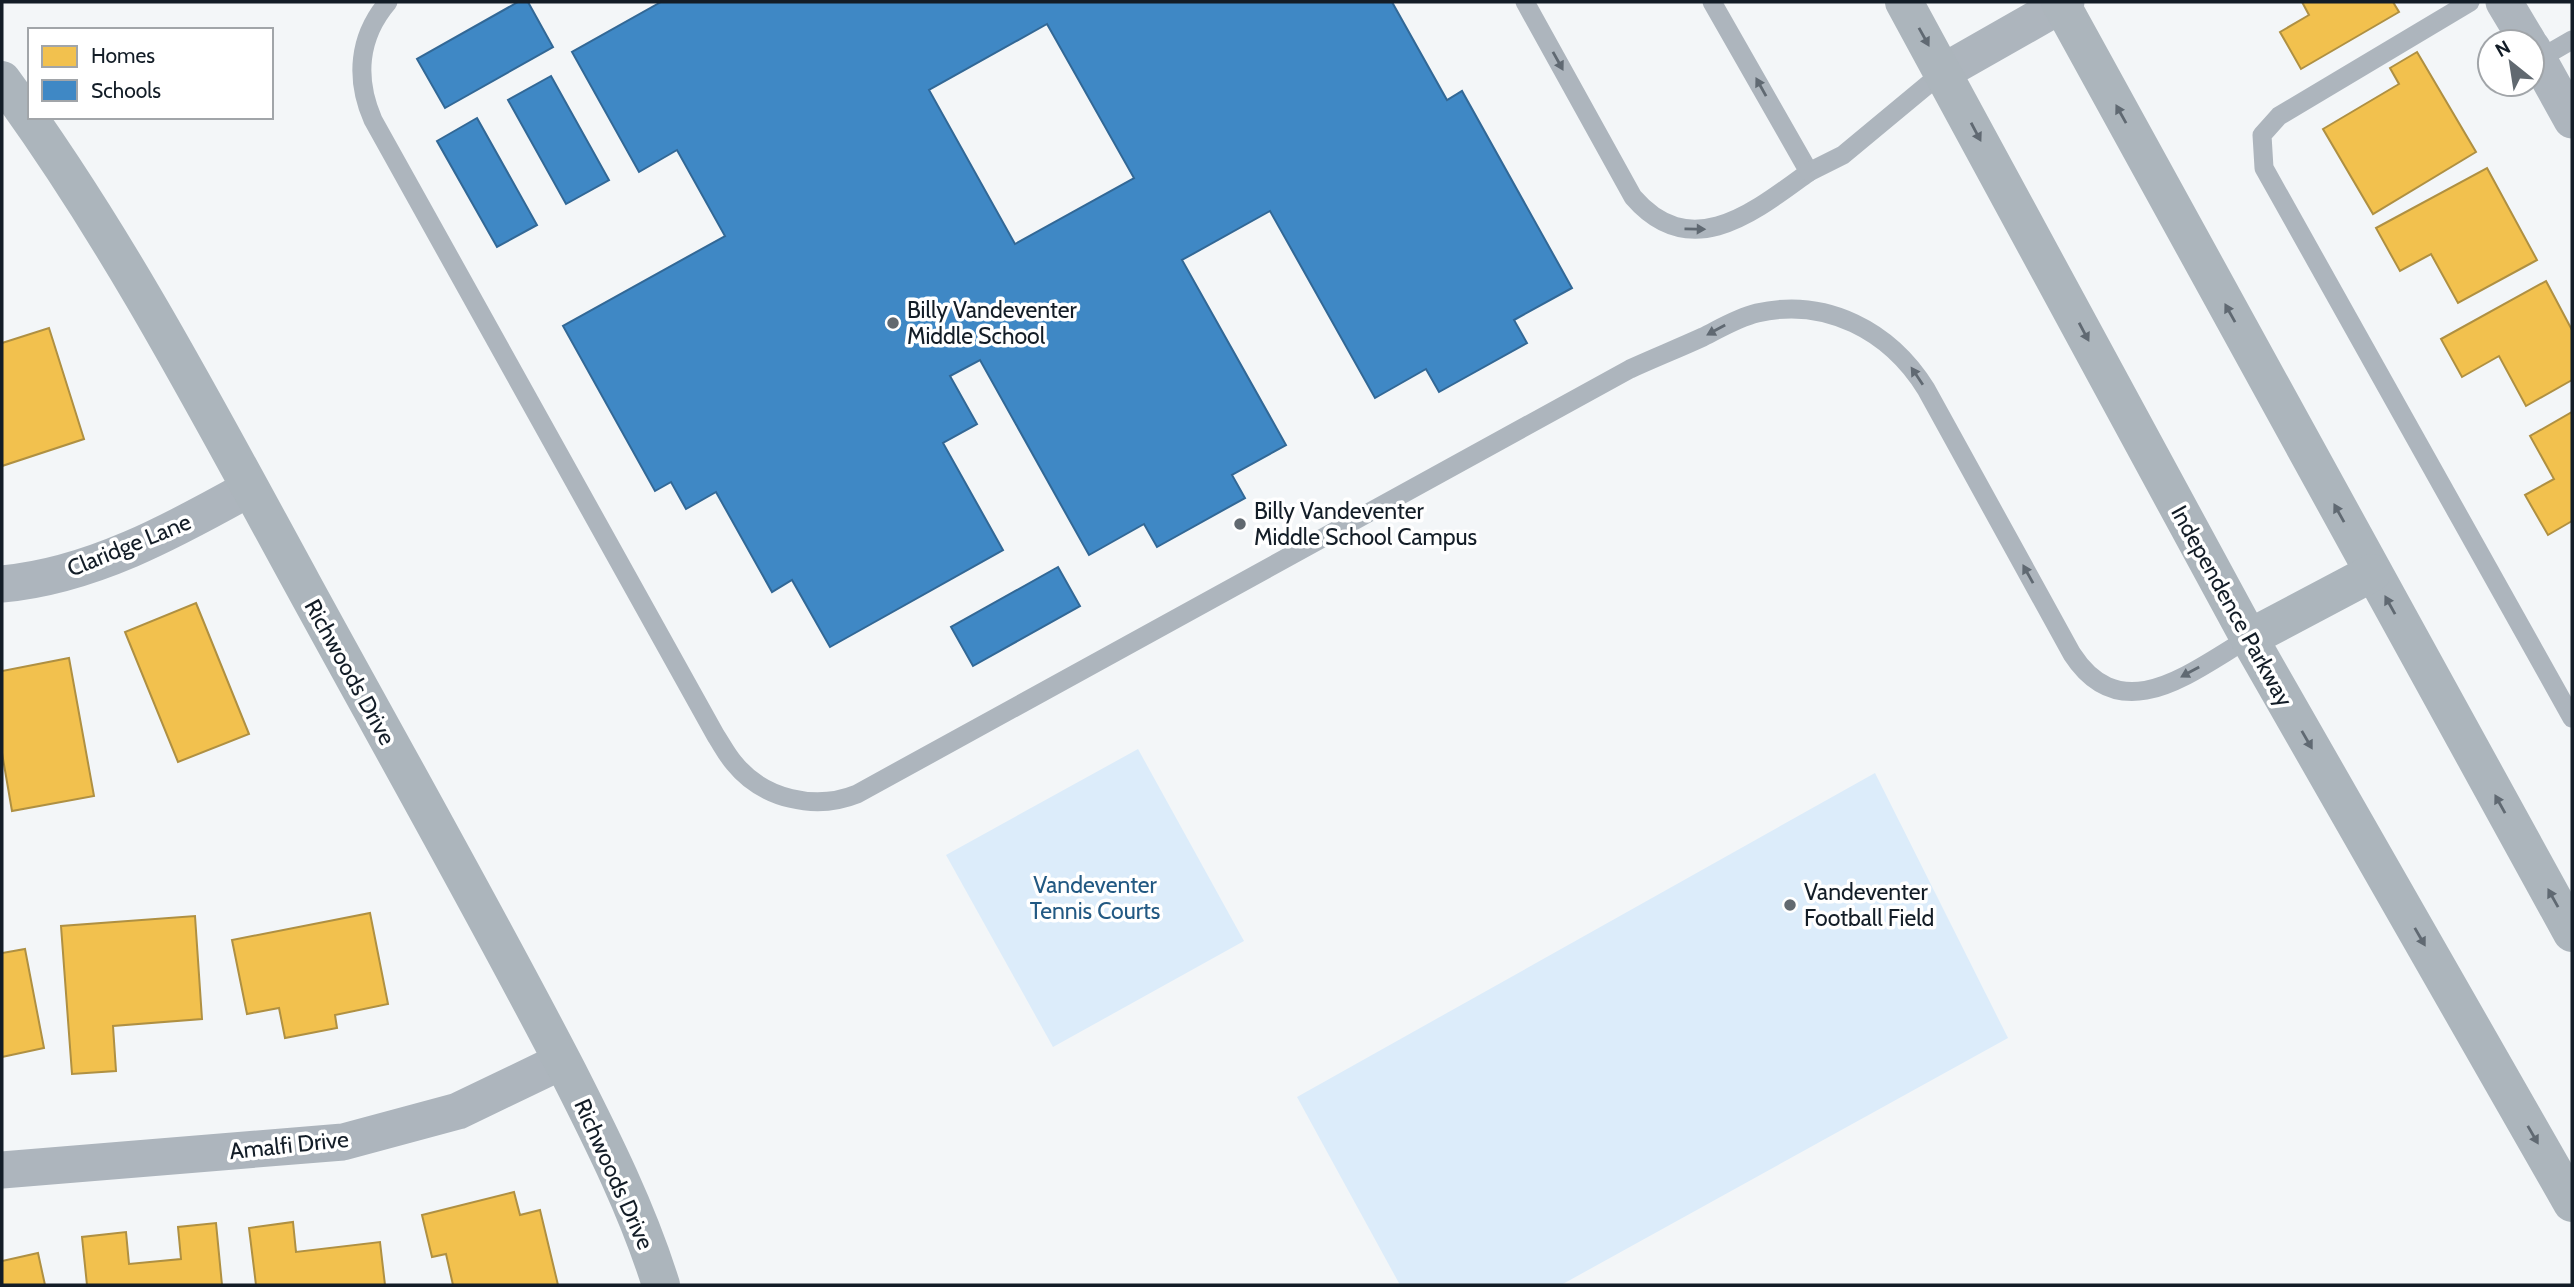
<svg xmlns="http://www.w3.org/2000/svg" width="2574" height="1287" viewBox="0 0 2574 1287" font-family="Cabin,sans-serif">
	<style>
		.green { fill: #dcecfa }
		.homes { fill: #f2c14e; stroke: #af9042; stroke-width: 2 }
		.schools { fill: #3f88c5; stroke: #326896; stroke-width: 2; fill-rule: evenodd }
		.lines { fill: none; stroke-linecap: round; stroke-linejoin: round }
		.lane { stroke: #adb5bd; stroke-width: 19 }
		.street { stroke: #adb5bd; stroke-width: 37 }
		.secondary { stroke: #acb5bc; stroke-width: 38 }
		.oneway { fill: #606972 }
		.poi-dot { fill: #616970; stroke: #fff; stroke-width: 2.5 }
		.labels { text-anchor: middle; dominant-baseline: central; stroke-width: 7; stroke-linejoin: round; paint-order: stroke }
		.poi-label { font-size: 23px; fill: #131d27; stroke: #fff; text-anchor: start }
		.street-label { font-size: 23px; fill: #131d27; stroke: #fff }
		.park-label { font-size: 23px; fill: #225983; stroke: #fff }
	</style>
	<rect width="100%" height="100%" fill="#f3f6f8"/>
	<!-- green -->
	<g class="green">
		<path d="M1138 749 1244 941 1053 1047 946 855Z"/>
		<path d="M1875 773 2008 1038 1561 1285H1400L1297 1097Z"/>
	</g>
	<!-- homes -->
	<g class="homes">
		<path d="M2302 2H2393L2399 12 2301 69 2280 32 2309 15Z"/>
		<path d="M2417 52 2476 152 2373 214 2323 129 2399 84 2390 68Z"/>
		<path d="M2487 168 2537 260 2458 303 2431 254 2400 271 2376 228Z"/>
		<path d="M2546 281 2572 330V380L2526 406 2499 356 2462 377 2441 339Z"/>
		<path d="M49 328 84 439 2 466V343Z"/>
		<path d="M2572 412V521L2548 535 2525 495 2554 479 2530 436Z"/>
		<path d="M196 603 249 734 178 762 125 632Z"/>
		<path d="M69 658 94 796 12 811 2 753V671Z"/>
		<path d="M370 913 388 1004 335 1015 337 1028 285 1038 279 1008 247 1014 232 940Z"/>
		<path d="M195 916 202 1019 113 1026 116 1071 72 1074 61 926Z"/>
		<path d="M25 949 44 1048 2 1057V953Z"/>
		<path d="M514 1192 520 1215 540 1210 558 1285H453L446 1254 432 1257 422 1215Z"/>
		<path d="M293 1222 296 1252 380 1242 385 1285H256L249 1228Z"/>
		<path d="M216 1223 222 1285H87L82 1237 126 1232 129 1264 181 1259 178 1227Z"/>
		<path d="M38 1253 45 1285H2V1261Z"/>
	</g>
	<!-- schools -->
	<g class="schools">
		<path d="M518 2H528L553 47 445 108 417 59Z"/>
		<path d="M661 2H1392L1447 100 1462 91 1572 288 1514 320 1527 343 1439 392 1426 369 1375 398 1270 211 1182 260 1286 445 1232 475 1245 498 1157 547 1144 524 1089 555 980 360 950 376 977 424 943 443 1003 550 830 647 792 580 772 592 716 492 686 509 671 482 655 491 563 326 725 236 677 150 639 172 572 52ZM1047 24 1134 178 1015 244 929 90Z"/>
		<path d="M551 76 609 180 566 204 508 100Z"/>
		<path d="M477 118 537 225 497 247 437 141Z"/>
		<path d="M1058 567 1080 606 973 666 951 627Z"/>
	</g>
	<g class="lines">
		<!-- lane -->
		<g class="lane">
			<path d="M388 2C358 37 355 79 373 120L716 736C722 745 727 755 734 763 763 799 815 811 857 794L1630 369C1654 358 1679 348 1703 337 1721 328 1737 318 1757 313 1826 297 1890 331 1926 389L2072 654C2122 731 2192 671 2249 638"/>
			<path d="M1525 2 1633 197C1691 264 1754 212 1809 172L1712 2"/>
			<path d="M2470 2 2279 116 2262 135 2264 168 2572 718"/>
			<path d="M2539 59 2572 40"/>
			<path d="M1809 172 1843 155 1943 72"/>
		</g>
		<!-- street -->
		<g class="street">
			<path d="M2504 2 2528 42"/>
			<path d="M2532 48 2572 120"/>
			<path d="M1943 72 2066 2"/>
			<path d="M2 584C91 576 173 531 250 488"/>
			<path d="M2 1170 343 1142 458 1111 562 1061"/>
		</g>
		<!-- secondary -->
		<g class="secondary">
			<path d="M1904 2 2249 638 2572 1203"/>
			<path d="M2060 2 2572 933"/>
			<path d="M2 80C118 238 208 411 302 583 391 746 483 908 568 1072 603 1141 638 1211 661 1285"/>
			<path d="M2249 638 2372 573"/>
		</g>
	</g>
	<!-- one-way arrows -->
	<defs><path id="oneway-solid" d="M-6-.8H1V-3.2L6.5 0L1 3.2V.8H-6Z" transform="scale(1.75)"/></defs>
	<g class="oneway">
		<use href="#oneway-solid" transform="translate(1924 37) rotate(61)"/>
		<use href="#oneway-solid" transform="translate(1558 61) rotate(61)"/>
		<use href="#oneway-solid" transform="translate(1761 87) rotate(-119)"/>
		<use href="#oneway-solid" transform="translate(2121 114) rotate(-119)"/>
		<use href="#oneway-solid" transform="translate(1976 132) rotate(62)"/>
		<use href="#oneway-solid" transform="translate(1695 229) rotate(1)"/>
		<use href="#oneway-solid" transform="translate(2230 313) rotate(-119)"/>
		<use href="#oneway-solid" transform="translate(1716 330) rotate(151)"/>
		<use href="#oneway-solid" transform="translate(2084 332) rotate(62)"/>
		<use href="#oneway-solid" transform="translate(1917 376) rotate(-124)"/>
		<use href="#oneway-solid" transform="translate(2339 513) rotate(-119)"/>
		<use href="#oneway-solid" transform="translate(2028 574) rotate(-119)"/>
		<use href="#oneway-solid" transform="translate(2390 605) rotate(-119)"/>
		<use href="#oneway-solid" transform="translate(2190 672) rotate(151)"/>
		<use href="#oneway-solid" transform="translate(2307 740) rotate(60)"/>
		<use href="#oneway-solid" transform="translate(2500 804) rotate(-119)"/>
		<use href="#oneway-solid" transform="translate(2553 898) rotate(-119)"/>
		<use href="#oneway-solid" transform="translate(2420 937) rotate(60)"/>
		<use href="#oneway-solid" transform="translate(2533 1135) rotate(60)"/>
	</g>
	<!-- markers -->
	<g class="poi-dot">
		<circle cx="893" cy="323" r="7"/>
		<circle cx="1240" cy="524" r="7"/>
		<circle cx="1790" cy="905" r="7"/>
	</g>
	<g class="labels">
		<!-- poi labels -->
		<g class="poi-label">
			<text x="907" y="310">Billy Vandeventer<tspan x="907" dy="26">Middle School</tspan></text>
			<text x="1254" y="511">Billy Vandeventer<tspan x="1254" dy="26">Middle School Campus</tspan></text>
			<text x="1804" y="892">Vandeventer<tspan x="1804" dy="26">Football Field</tspan></text>
		</g>
		<!-- street labels -->
		<g class="street-label">
			<text transform="translate(129 545) rotate(-22)">Claridge Lane</text>
			<text transform="translate(2232 606) rotate(61)">Independence Parkway</text>
			<text transform="translate(350 672) rotate(61)">Richwoods Drive</text>
			<text transform="translate(289 1145) rotate(-6)">Amalfi Drive</text>
			<text transform="translate(614 1174) rotate(66)">Richwoods Drive</text>
		</g>
		<!-- park labels -->
		<g class="park-label">
			<text x="1095" y="885">Vandeventer<tspan x="1095" dy="26">Tennis Courts</tspan></text>
		</g>
	</g>
	<!-- border -->
	<rect width="2574" height="1287" fill="none" stroke="#131d27" stroke-width="7"/>
	<!-- legend -->
	<rect x="28" y="28" width="245" height="91" fill="#ffffff" stroke="#a1a5a9" stroke-width="2"/>
	<rect x="42" y="46" width="35" height="21" fill="#f2c14e" stroke="#a1a5a9" stroke-width="2"/>
	<text x="91" y="63" font-size="21" fill="#131d27">Homes</text>
	<rect x="42" y="80" width="35" height="21" fill="#3f88c5" stroke="#a1a5a9" stroke-width="2"/>
	<text x="91" y="98" font-size="21" fill="#131d27">Schools</text>
	<!-- north arrow -->
	<g transform="translate(2511 63) rotate(330)"><circle r="33" fill="#ffffff" stroke="#a1a5a9" stroke-width="2"/>
	<path d="M0-5L12 26L0 18L-12 26Z" fill="#616970"/>
	<text y="-10" font-size="19" font-weight="bold" text-anchor="middle" fill="#131d27">N</text>
	</g>
</svg>
